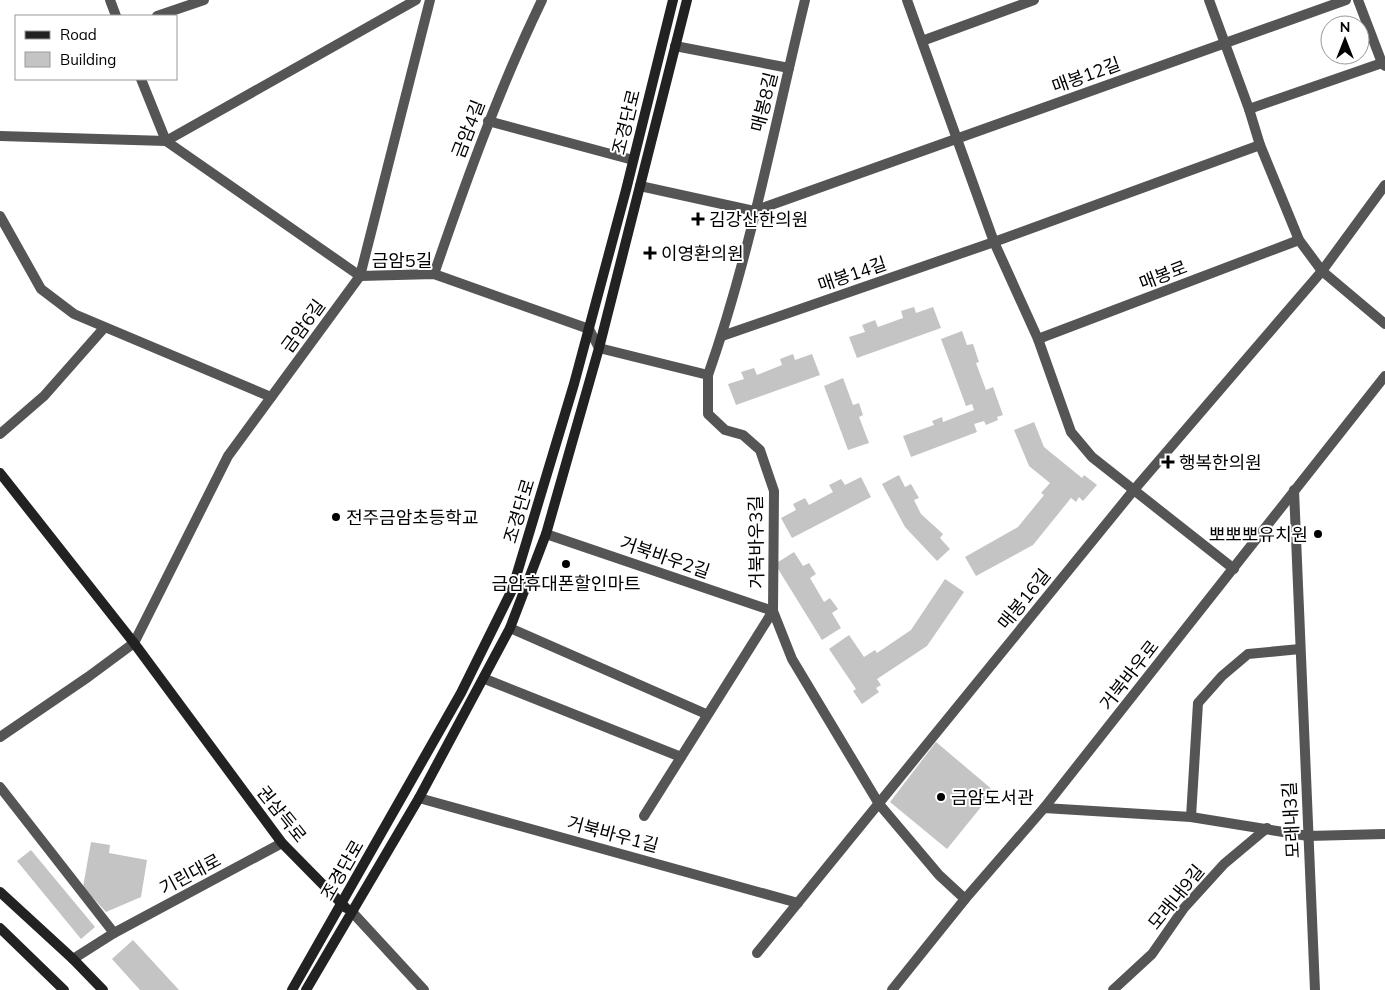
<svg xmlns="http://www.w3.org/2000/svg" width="1385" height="990" viewBox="0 0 1385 990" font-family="Mulish,'Noto Sans KR',sans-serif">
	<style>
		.building { fill: #c4c4c4 }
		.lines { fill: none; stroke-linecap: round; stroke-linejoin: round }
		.street { stroke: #555; stroke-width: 10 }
		.secondary { stroke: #222; stroke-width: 10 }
		.poi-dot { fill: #000; stroke: #fff; stroke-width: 2 }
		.labels { text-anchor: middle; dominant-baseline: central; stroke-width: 4; stroke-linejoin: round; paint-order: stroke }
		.street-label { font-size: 18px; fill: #000; stroke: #fff }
		.poi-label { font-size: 18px; fill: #000; stroke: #fff; text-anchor: start }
	</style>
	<rect width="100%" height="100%" fill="#fff"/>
	<!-- building -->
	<g class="building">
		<path d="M914 307 916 313 933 307 941 328 857 358 849 337 865 332 862 325 875 320 878 327 903 318 901 311Z"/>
		<path d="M962 331 967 345 973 344 979 362 976 363 986 390 993 387 1003 415 997 417 998 420 986 425 984 421 974 424 977 432 911 457 903 436 934 425 932 421 942 417 943 422 974 410 972 404 966 406 941 339Z"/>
		<path d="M793 354 795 360 812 354 820 375 736 405 728 384 744 379 741 372 754 368 757 375 782 365 780 359Z"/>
		<path d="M843 378 853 405 859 403 863 415 859 417 869 443 848 450 824 386Z"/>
		<path d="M1034 422 1044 447 1082 478 1084 475 1097 485 1083 501 1079 497 1076 502 1071 498 1033 545 976 576 965 557 1018 527 1044 495 1041 493 1050 483 1029 466 1014 430Z"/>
		<path d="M899 475 905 487 911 484 919 498 914 500 921 514 943 534 940 538 950 549 937 561 905 527 882 484Z"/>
		<path d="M861 477 871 497 792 538 781 518 796 510 793 504 805 498 809 505 833 492 829 485 841 479 845 485Z"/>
		<path d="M794 552 803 566 809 563 816 574 810 578 824 602 830 598 838 609 832 613 841 628 822 640 775 564Z"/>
		<path d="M945 579 964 592 927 646 877 679 881 685 876 688 879 692 862 704 853 691 856 689 829 649 849 635 864 657 875 650 877 653 911 630Z"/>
		<path d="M936 742 994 791 947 849 890 802Z"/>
		<path d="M91 842 110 845 109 853 147 860 141 897 106 912 83 887Z"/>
		<path d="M31 850 95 927 81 939 17 861Z"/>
		<path d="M133 940 179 990H140L112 959Z"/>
	</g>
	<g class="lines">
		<!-- street -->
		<g class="street">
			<path d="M110 0 116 16"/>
			<path d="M907 0 994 242 1038 339 1071 432 1092 457 1234 569"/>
			<path d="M1209 0 1249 109 1260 145 1299 240 1322 271 1385 324"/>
			<path d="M1358 0 1382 63 1385 66"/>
			<path d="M157 16 204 0"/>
			<path d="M922 41 1034 0"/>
			<path d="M675 46 789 68"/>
			<path d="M141 79 166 141 360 276 434 274 589 329 599 348 708 375V414L725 430 743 435 760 450 774 491 773 611 792 659 879 804 939 875 965 899"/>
			<path d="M1249 109 1382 63"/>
			<path d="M488 121 633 160"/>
			<path d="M0 136 166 141 416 0"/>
			<path d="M640 186 754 211 1346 0"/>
			<path d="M0 216 41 289 74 314 271 397"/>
			<path d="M434 274C466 181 499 89 542 0"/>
			<path d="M722 336 994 242 1260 145"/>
			<path d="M1038 339 1299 240"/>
			<path d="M708 375C750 256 775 123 805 0"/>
			<path d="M0 434 44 396 104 328"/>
			<path d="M1294 490 1315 990"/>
			<path d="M546 534 773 611 644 816"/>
			<path d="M510 628 706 714"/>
			<path d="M485 679 681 757"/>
			<path d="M0 737 88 677 134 643 228 456 360 276 430 0"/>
			<path d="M0 787 114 933"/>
			<path d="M419 798 798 903"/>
			<path d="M1044 808 1191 817 1308 836 1385 834"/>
			<path d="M1191 817 1198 703 1222 676 1248 654 1300 649"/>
			<path d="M353 913 424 990"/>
			<path d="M757 953 1133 491 1322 271 1385 185"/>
			<path d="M73 959 114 933 282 843"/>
			<path d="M892 990 965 899 1044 808 1385 376"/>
			<path d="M1113 990 1152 954 1184 908 1224 864 1267 828"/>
		</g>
		<!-- secondary -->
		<g class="secondary">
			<path d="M0 473 134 643 282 843 346 908"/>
			<path d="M0 892 73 959 103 990"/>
			<path d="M0 928 64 990"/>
			<path d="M292 990 461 693 512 590 574 384 626 190 673 0"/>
			<path d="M306 990 419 798 510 628 546 534 599 348 687 0"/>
		</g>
	</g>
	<!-- markers -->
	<g class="poi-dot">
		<path d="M695.5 211.5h5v5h5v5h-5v5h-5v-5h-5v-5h5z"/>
		<path d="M647.5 245.5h5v5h5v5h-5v5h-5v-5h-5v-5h5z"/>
		<path d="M1165.5 454.5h5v5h5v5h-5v5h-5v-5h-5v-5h5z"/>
		<circle cx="336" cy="517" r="5"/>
		<circle cx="1318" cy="534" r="5"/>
		<circle cx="566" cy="564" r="5"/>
		<circle cx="941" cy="797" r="5"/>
	</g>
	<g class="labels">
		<!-- street labels -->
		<g class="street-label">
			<text transform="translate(1086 75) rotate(-20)">매봉12길</text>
			<text transform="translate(764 102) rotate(-76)">매봉8길</text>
			<text transform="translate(626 122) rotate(-76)">조경단로</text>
			<text transform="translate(468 129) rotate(-69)">금암4길</text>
			<text x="402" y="260">금암5길</text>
			<text transform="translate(852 274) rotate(-19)">매봉14길</text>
			<text transform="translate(1163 275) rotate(-21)">매봉로</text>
			<text transform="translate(303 326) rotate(-54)">금암6길</text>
			<text transform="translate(519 511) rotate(-73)">조경단로</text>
			<text transform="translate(756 542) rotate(-91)">거북바우3길</text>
			<text transform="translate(665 557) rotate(19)">거북바우2길</text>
			<text transform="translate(1024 599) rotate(-51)">매봉16길</text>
			<text transform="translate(1129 675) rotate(-52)">거북바우로</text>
			<text transform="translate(282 814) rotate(51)">권삼득로</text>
			<text transform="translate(1291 820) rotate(-93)">모래내3길</text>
			<text transform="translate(613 834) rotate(15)">거북바우1길</text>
			<text transform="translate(342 870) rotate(-60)">조경단로</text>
			<text transform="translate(190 874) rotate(-28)">기린대로</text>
			<text transform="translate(1176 897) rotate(-51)">모래내9길</text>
		</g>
		<!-- poi labels -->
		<g class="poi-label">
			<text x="709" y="219">김강산한의원</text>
			<text x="661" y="253">이영환의원</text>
			<text x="1179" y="462">행복한의원</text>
			<text x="346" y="517">전주금암초등학교</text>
			<text x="1308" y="534" text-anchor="end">뽀뽀뽀유치원</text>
			<text x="566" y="583" text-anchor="middle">금암휴대폰할인마트</text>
			<text x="951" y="797">금암도서관</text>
		</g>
	</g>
	<!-- legend -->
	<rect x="15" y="15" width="162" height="65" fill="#ffffff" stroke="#999999"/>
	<rect x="25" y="31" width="25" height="8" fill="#222222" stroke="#999999"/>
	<text x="60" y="40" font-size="15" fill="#000000">Road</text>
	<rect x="25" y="52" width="25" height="15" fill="#c4c4c4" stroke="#999999"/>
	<text x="60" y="65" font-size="15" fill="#000000">Building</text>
	<!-- north arrow -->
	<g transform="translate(1345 40)"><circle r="24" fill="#ffffff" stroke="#999999"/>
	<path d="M0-4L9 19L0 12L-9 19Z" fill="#000000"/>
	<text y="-8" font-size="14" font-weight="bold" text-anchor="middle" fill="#000000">N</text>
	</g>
</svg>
